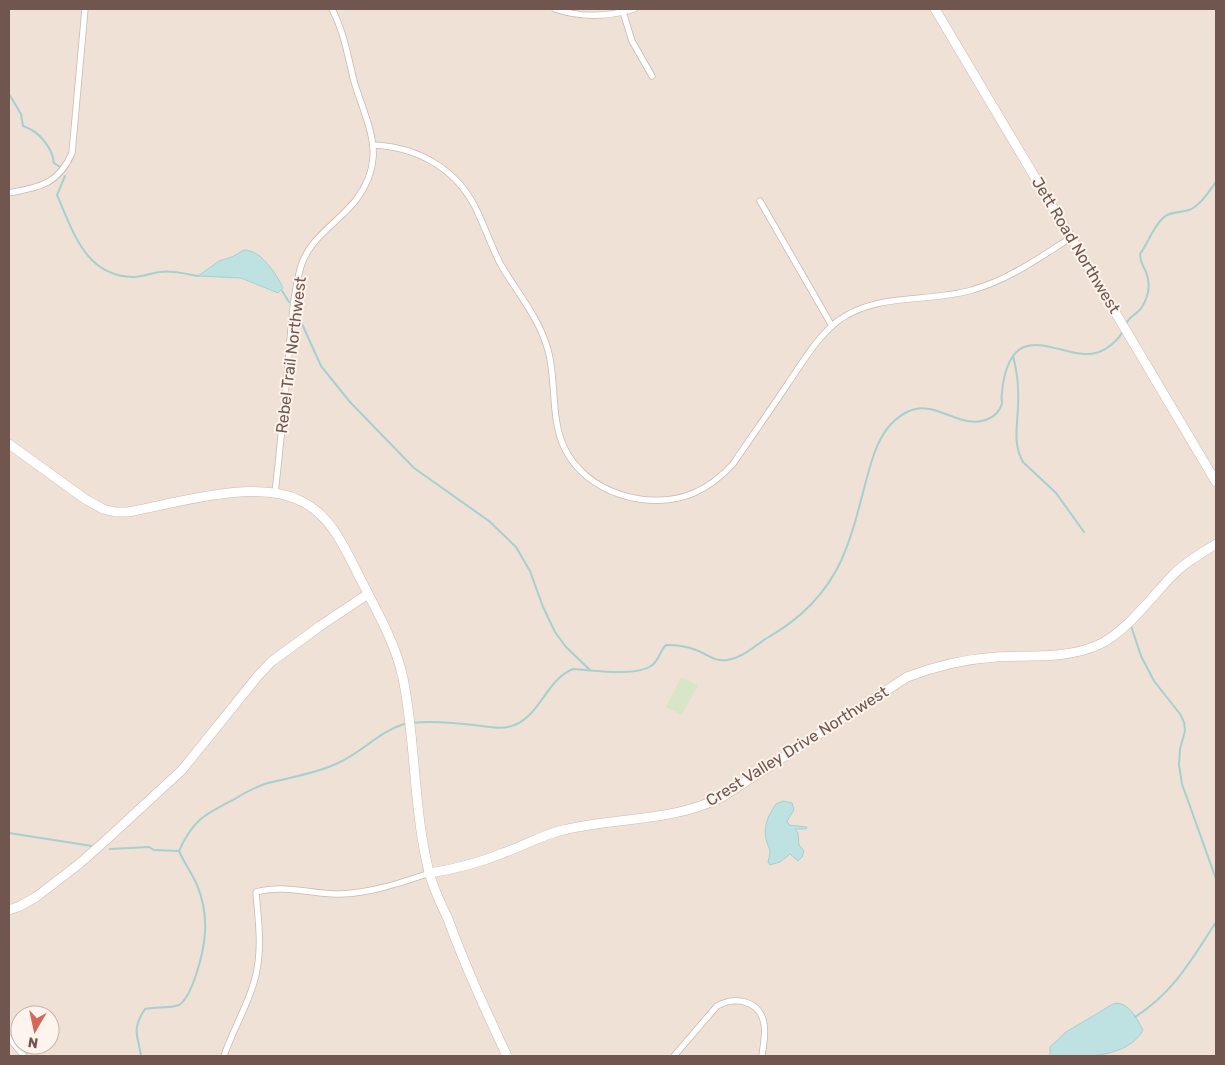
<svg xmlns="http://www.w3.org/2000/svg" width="1225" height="1065" viewBox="0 0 1225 1065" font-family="Rubik,sans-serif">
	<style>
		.residential { fill: #f0e1d6; fill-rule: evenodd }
		.green { fill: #d8e6c7 }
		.water { fill: #bee1e1; stroke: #a5d0d1 }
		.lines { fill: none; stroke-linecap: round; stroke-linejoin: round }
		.stream { stroke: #a5d0d1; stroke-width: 2 }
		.street-casing { stroke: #cab7ae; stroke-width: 7 }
		.secondary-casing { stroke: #ceb9af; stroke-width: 10 }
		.street { stroke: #fff; stroke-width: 5.5 }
		.secondary { stroke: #fff; stroke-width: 9 }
		.labels { text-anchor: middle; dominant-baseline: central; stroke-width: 4; stroke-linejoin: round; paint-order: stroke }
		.street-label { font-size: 16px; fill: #70564e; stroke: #fdf4ed }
	</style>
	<rect width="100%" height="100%" fill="#faf0e7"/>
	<!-- residential -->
	<path class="residential" d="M9 9H1216V1056H9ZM20 1015H50V1045H20Z"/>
	<!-- green -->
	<path class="green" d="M681 677 698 685 682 715 666 707Z"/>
	<!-- water -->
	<g class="water">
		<path d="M244 250C261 250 276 273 283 288L278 293 241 278 198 276 219 261 232 257Z"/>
		<path d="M783 801 792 803 794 810 787 821 789 825 807 827 806 829H795L798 833 799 845 804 851 802 857 798 861 790 854 780 862 770 865 768 862C772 847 769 851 766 839 763 826 769 814 776 804Z"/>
		<path d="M1118 1003C1132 1006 1137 1020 1143 1030 1128 1059 1078 1058 1050 1056V1047L1066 1032 1113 1004Z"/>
	</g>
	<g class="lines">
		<!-- stream -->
		<g class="stream">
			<path d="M9 94 21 114 23 126C39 131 52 147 54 163L60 167"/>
			<path d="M65 176 57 195C73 231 85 276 133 277 143 277 151 273 160 272 172 270 186 274 198 276"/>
			<path d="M282 291 289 302"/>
			<path d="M298 315 321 366 350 402 414 468 489 521 516 547 530 571 543 607 555 632 566 647 590 670"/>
			<path d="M1126 324C1129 316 1137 315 1142 307 1148 297 1151 284 1146 272 1143 265 1140 263 1140 254 1148 243 1153 227 1163 218 1170 211 1180 213 1189 210 1201 205 1209 191 1216 182"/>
			<path d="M1013 356C1017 371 1019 388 1018 404 1018 424 1012 443 1023 462L1056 493 1084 532"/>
			<path d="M1131 626 1141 656 1154 681 1180 714 1184 722 1185 731 1180 749 1179 765 1182 784 1216 879"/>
			<path d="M412 723C429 721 456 723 474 725 490 727 504 731 519 723 542 710 548 679 573 669 593 670 634 677 651 666 659 661 659 652 666 645 677 645 686 646 696 650 707 654 715 662 727 660 743 658 754 646 767 638 799 620 825 595 841 561 850 541 856 520 861 500 870 469 875 428 907 412 936 397 961 433 990 418 995 416 1000 410 1002 404 1002 401 1001 397 1002 393 1003 379 1008 353 1024 347 1052 337 1083 369 1111 345 1116 341 1120 337 1123 331"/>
			<path d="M9 833 92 846"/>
			<path d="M110 849 149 847 154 850 179 851"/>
			<path d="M1135 1017C1174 992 1192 959 1216 922"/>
			<path d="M141 1056C138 1035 131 1030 145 1009 154 1007 173 1008 179 1005 187 1000 193 984 196 975 206 945 210 916 197 885 192 873 184 863 179 851 193 820 204 815 233 800 244 793 255 787 268 783 291 777 315 774 338 763 363 752 379 731 407 723"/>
		</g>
		<defs>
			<g id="street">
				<path d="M555 9C581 18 607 17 634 9"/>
				<path d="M623 12 632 41 652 76"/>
				<path d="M373 145C419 147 459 170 478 213 486 230 492 248 501 265 518 294 541 320 549 354 556 384 551 419 564 447 585 493 649 512 694 493 710 486 722 476 733 464 752 436 771 409 789 382 804 360 818 336 839 320 879 292 928 303 972 290 1009 280 1040 257 1072 237"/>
				<path d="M9 193C39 187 58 185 72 153L85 9"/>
				<path d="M760 201 832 326"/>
				<path d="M275 493C280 450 284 407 288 364 291 332 292 298 301 266 310 237 338 223 356 200 365 188 372 173 373 158 375 133 361 106 354 81 348 57 344 32 332 9"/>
				<path d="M9 1038 24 1056"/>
				<path d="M224 1056C233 1029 253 996 257 969 262 944 258 918 256 892 284 884 311 894 340 894 371 893 400 883 430 873"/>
				<path d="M674 1056 717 1006C735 996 760 1000 764 1024 766 1034 763 1046 762 1056"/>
			</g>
			<g id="secondary">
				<path d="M935 9 1216 482"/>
				<path d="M9 444 85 499 103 509 115 512H128C177 503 255 478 301 501 329 514 343 544 356 570 373 605 395 640 403 678 416 742 413 808 429 872 433 888 441 904 448 919 465 966 486 1011 507 1056"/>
				<path d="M430 873C455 869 479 863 503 853 523 846 542 835 563 830 615 817 673 822 722 797L907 677C936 666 965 659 996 657 1030 655 1067 659 1098 645 1125 633 1150 599 1170 578 1183 564 1200 554 1216 544"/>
				<path d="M9 910 20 906 36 897 79 864 105 841 182 770 257 677 271 662 320 626 368 594"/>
			</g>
		</defs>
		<!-- street casing -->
		<use href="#street" class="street-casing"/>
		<!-- secondary casing -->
		<use href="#secondary" class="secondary-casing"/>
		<!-- street -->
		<use href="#street" class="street"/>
		<!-- secondary -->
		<use href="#secondary" class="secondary"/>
	</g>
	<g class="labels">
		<!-- street labels -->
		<g class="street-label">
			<text transform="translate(1076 245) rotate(59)">Jett Road Northwest</text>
			<text transform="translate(291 355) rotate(-83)">Rebel Trail Northwest</text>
			<text transform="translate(797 746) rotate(-32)">Crest Valley Drive Northwest</text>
		</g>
	</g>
	<!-- border -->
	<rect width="1225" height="1065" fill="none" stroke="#70564e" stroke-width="20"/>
	<!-- north arrow -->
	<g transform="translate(35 1030) rotate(189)"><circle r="24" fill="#fdf4ed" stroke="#c5b5ad"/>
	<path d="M0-4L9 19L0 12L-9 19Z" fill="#d5665b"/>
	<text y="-8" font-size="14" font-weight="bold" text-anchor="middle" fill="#70564e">N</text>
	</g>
</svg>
